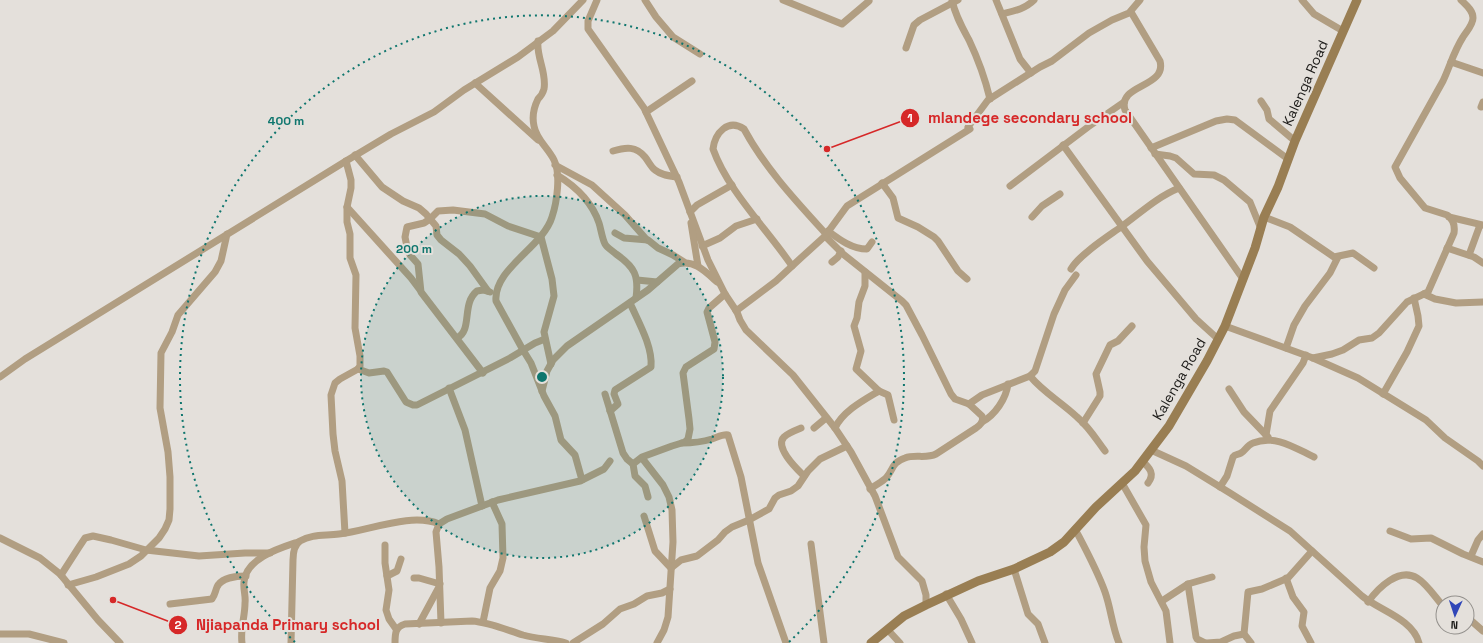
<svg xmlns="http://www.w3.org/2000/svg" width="1483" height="643" viewBox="0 0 1483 643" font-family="'Space Grotesk',sans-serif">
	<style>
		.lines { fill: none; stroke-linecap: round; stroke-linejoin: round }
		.minor { stroke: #b19e82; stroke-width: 7 }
		.secondary { stroke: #997e53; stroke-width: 9 }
		.ring { fill: none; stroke: #0f766e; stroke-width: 2; stroke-dasharray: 2 4 }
		.labels { text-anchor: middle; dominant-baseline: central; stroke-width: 4; stroke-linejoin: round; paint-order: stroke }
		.street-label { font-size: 14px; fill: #1c1b19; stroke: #e4e0db }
		.centre { fill: #0f766e; stroke: #e4e0db; stroke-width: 2 }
		.ring-label { font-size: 12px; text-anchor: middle; font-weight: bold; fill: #0f766e; stroke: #e4e0db; stroke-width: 4; stroke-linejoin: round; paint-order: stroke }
		.leader { fill: none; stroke: #d62828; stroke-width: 1.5 }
		.callout-dot { fill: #d62828; stroke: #e4e0db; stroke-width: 1.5 }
		.mark-label { font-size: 12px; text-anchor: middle; font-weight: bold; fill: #fff }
		.callout-label { font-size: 15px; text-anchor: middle; font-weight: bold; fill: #d62828; stroke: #e4e0db; stroke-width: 4; stroke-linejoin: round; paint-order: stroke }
	</style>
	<rect width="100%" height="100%" fill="#e4e0db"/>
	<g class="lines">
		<!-- minor -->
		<g class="minor">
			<path d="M597 0 588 21V29L644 108 679 182 708 260 725 294 737 312 740 320 746 330 793 375 835 428 851 452 875 496 898 557 922 581 926 595V605"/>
			<path d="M645 0 656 17 673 37 700 54"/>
			<path d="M783 0 842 24 869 1"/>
			<path d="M952 0C955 15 962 27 969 40 978 59 985 78 990 99"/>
			<path d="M996 0 1020 59 1031 73"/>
			<path d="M1302 0 1314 14 1343 31"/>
			<path d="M1131 12 1160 61C1167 88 1117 84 1125 110L1243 279"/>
			<path d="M1002 14C1014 11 1025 9 1034 0"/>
			<path d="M538 41C536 57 547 72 544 89 543 93 541 96 538 99 534 107 532 117 534 126 536 139 548 148 554 160 561 174 557 202 552 217 543 247 493 269 496 301L523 350 531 363 544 396 555 416 561 440 575 455 582 480"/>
			<path d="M906 48 914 25 920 20 958 0"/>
			<path d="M1451 62 1483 73"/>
			<path d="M475 83 538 140"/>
			<path d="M1261 101 1267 110 1269 119 1295 141"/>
			<path d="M1481 107 1483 102"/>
			<path d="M646 112 692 81"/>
			<path d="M968 127 988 100 1040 67 1052 61 1089 33 1112 20 1129 13 1140 0"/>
			<path d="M1063 145 1147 261 1196 319 1218 339"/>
			<path d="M1151 148 1216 121 1227 119 1235 120 1288 159"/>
			<path d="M613 151C626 147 636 146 645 157 649 162 651 167 655 170 661 175 669 176 677 177"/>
			<path d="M1155 154 1170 156 1176 158 1194 174 1214 175 1224 180 1250 202 1261 229"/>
			<path d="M355 155 382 187 403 201 419 208 426 214 436 226 437 235 441 240 459 254 470 266 488 291"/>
			<path d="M555 165 592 185 625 215 647 240"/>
			<path d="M557 175C575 186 592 202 599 223 601 229 602 238 605 244 607 248 613 251 616 254 635 267 639 276 636 298"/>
			<path d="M882 183 893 198 898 218 918 227 934 237 938 241 958 271 967 279"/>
			<path d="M1010 186 1088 127 1124 102"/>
			<path d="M347 207 411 278 420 290"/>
			<path d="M690 212 697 205 732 185"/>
			<path d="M1032 217 1042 206 1060 194"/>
			<path d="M1264 217 1290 227 1334 257 1353 253 1374 268"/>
			<path d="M1449 217 1483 225"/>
			<path d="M691 223 698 266"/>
			<path d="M828 231C840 240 852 249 867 249L872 242"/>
			<path d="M615 233 624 238 648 240 658 248 673 255 684 262"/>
			<path d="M825 236 843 254 902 301 906 305 922 335 951 394 955 399 969 404 982 416C984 422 980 425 976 428L936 454C926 459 915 454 905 458 891 463 894 469 886 478 882 482 875 485 870 489"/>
			<path d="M702 246 720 238 736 226 757 219"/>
			<path d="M1447 248 1474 257 1483 263"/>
			<path d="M1469 255 1480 225"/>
			<path d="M832 262 838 257 841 251"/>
			<path d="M792 266C767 229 728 191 713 149 715 133 728 118 744 129 765 168 796 201 826 234"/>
			<path d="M1071 269C1079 255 1107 237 1121 227 1139 214 1157 197 1179 188"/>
			<path d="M865 272V286L859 302 857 318 854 326 861 351 856 369 879 391 888 395 894 420"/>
			<path d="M637 280 657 282"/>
			<path d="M1424 294 1435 299 1456 303 1483 302"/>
			<path d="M736 311 776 281 803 256 825 236 847 206 970 129"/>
			<path d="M1225 326 1313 358 1358 378 1426 420 1445 438 1478 461 1483 466"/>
			<path d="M457 338C473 330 461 304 477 291L483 290 490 292"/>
			<path d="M1286 348 1294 325 1305 306 1330 273 1338 257"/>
			<path d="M1313 358 1332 354 1343 350 1359 340 1372 338 1379 333 1407 302 1428 292 1454 233C1455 226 1453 219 1447 215L1425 208 1400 178 1395 167 1443 81C1450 66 1454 51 1463 37 1466 32 1473 25 1473 18 1473 10 1466 5 1461 0"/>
			<path d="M358 369 369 373 384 371 387 372 406 402 413 405H417L510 358 535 343 545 339"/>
			<path d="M483 373 421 292 418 264 410 255 407 247 405 237 407 227 424 223 430 219 438 211 453 210 485 214 508 226 541 237 552 279 554 296 544 332 551 364"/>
			<path d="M1030 376C1043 392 1061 402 1077 417 1089 427 1096 439 1105 451"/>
			<path d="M0 377 25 359 346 161 391 134 434 112 464 90 518 57 553 31 583 0"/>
			<path d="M449 388 465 430 482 506"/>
			<path d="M1229 389 1244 412 1268 437"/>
			<path d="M542 391 547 371 553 360 567 346 648 290 678 264C694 259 706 272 717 282"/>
			<path d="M605 394 623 453 627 459 633 464"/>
			<path d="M1383 394 1407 352 1419 326 1418 316 1414 298"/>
			<path d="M969 404 982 395 1030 376 1035 371 1054 314 1065 290 1076 275"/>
			<path d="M610 411 618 404 614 394 615 390 651 367C653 347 638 321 630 303"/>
			<path d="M982 422C995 415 1006 399 1008 384"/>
			<path d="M1083 423 1100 396V392L1096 374 1110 345 1118 341 1132 326"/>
			<path d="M801 428C796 430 788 433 784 437 774 447 797 469 804 476"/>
			<path d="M814 428 826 418"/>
			<path d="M835 428C843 411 864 400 879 391"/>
			<path d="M1266 435 1270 411 1303 363 1306 355"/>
			<path d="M682 443C692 443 702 442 712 439 718 437 723 434 728 435L741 477 758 563 786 643"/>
			<path d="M1151 450 1186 466 1230 493 1290 531 1362 596C1379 610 1413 619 1419 643"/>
			<path d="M642 458 663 485 669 497 672 510 673 542 668 617 664 630 657 643"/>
			<path d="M1142 461C1150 468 1155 474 1148 483"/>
			<path d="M1122 483 1146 525 1144 547 1145 561 1151 582 1166 611 1170 643"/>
			<path d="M1220 487 1227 476 1233 457C1235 454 1238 455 1241 453 1245 451 1247 445 1253 443 1275 434 1295 448 1314 457"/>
			<path d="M648 497 645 486 635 476 633 464 642 457 672 446 685 442 688 439 690 429 689 419 683 373 686 367 714 349 715 342 707 312 709 308 725 294"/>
			<path d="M644 516 655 551 671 568 681 560 697 556 718 540 725 532 732 527 749 520 769 509 775 498 779 495 791 491 798 486 808 471 820 459 847 446"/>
			<path d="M1075 529C1086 550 1097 570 1105 592 1111 609 1112 626 1119 643"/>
			<path d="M1390 531 1411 539 1431 538 1463 554 1483 562"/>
			<path d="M345 533 342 481 335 451 333 434 331 395 335 383 340 379 358 369 360 366V356L355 328 356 275 350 258V234L347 222V207L351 188V180L346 161"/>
			<path d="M0 538 40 558 60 574 98 620 120 643"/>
			<path d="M811 544 824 643"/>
			<path d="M385 545V563L389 590 386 610 389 619 396 629"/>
			<path d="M1471 556 1478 540 1483 534"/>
			<path d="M1014 569 1028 614 1038 624 1045 643"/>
			<path d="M61 575 79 547 85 538 93 536 111 540 146 550 199 556 245 553H270"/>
			<path d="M387 576 397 571 401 559"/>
			<path d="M414 578H419L440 584"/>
			<path d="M1286 578 1293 597 1304 612 1302 626 1311 643"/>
			<path d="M1188 584 1196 637 1197 639 1205 643"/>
			<path d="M68 585 96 577 129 564 141 556 159 538 165 529 169 520 170 509V477L168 452 160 408 161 353 172 332 178 315 215 272 221 261 227 234"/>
			<path d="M946 594 961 619 972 643"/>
			<path d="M1162 601 1188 584 1212 577"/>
			<path d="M1368 602C1378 588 1399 567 1417 578 1427 584 1435 597 1443 606"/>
			<path d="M170 604 212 599C215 595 215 592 217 587 221 578 236 576 246 576"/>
			<path d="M1467 617 1483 631"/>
			<path d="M483 622 490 588 500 571 503 558 502 524 492 502"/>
			<path d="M441 623 439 567 436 532 439 524 447 519 498 500 580 481 604 469 610 461"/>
			<path d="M419 624 439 587"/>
			<path d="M888 630 900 643"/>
			<path d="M0 634H29L64 643"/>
			<path d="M242 643C240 629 245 617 245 603 246 596 243 589 244 582 246 558 280 548 298 542"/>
			<path d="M291 643 293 560C293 554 294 545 300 541 312 534 325 536 339 534 368 531 411 512 439 524"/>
			<path d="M395 643C395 634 395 627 405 624L472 621C488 622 507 630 523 635 537 639 552 639 566 643"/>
			<path d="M573 643 603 624 620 609 634 604 647 596 662 593 670 589"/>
			<path d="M1207 643 1221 642 1234 636 1244 634"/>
			<path d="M1251 643 1244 634 1248 592 1262 589 1288 578 1312 551"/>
		</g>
		<!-- secondary -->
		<path class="secondary" d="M871 643 904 616 926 605 978 581 1014 569 1050 552 1064 542 1096 507 1135 471 1169 426 1207 361 1225 326 1255 248 1264 217 1278 187 1295 141 1357 0"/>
	</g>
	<!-- distance rings -->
	<circle cx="542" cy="377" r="181" fill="#0f766e" fill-opacity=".12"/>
	<g class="ring">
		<circle cx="542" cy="377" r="181"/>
		<path d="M295 642A362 362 0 1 1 789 642"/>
	</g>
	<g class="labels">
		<!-- street labels -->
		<g class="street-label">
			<text transform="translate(1305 83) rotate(-66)">Kalenga Road</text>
			<text transform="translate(1179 379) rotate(-60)">Kalenga Road</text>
		</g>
	</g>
	<circle cx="542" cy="377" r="6" class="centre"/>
	<g class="ring-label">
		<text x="286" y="125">400 m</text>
		<text x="414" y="253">200 m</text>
	</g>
	<!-- callouts -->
	<path class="leader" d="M827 149L910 118M113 600L178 625"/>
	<g class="callout-dot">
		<circle cx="827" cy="149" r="4"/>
		<circle cx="113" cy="600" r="4"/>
		<circle cx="910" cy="118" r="10"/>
		<circle cx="178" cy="625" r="10"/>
	</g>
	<g class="mark-label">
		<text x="910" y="122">1</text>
		<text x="178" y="629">2</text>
	</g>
	<g class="callout-label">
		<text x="1030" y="123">mlandege secondary school</text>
		<text x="288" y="630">Njiapanda Primary school</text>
	</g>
	<!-- north arrow -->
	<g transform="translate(1455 615) rotate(183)"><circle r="19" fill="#e4e0db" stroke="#94918d"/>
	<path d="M0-3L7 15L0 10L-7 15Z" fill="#3046b8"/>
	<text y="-6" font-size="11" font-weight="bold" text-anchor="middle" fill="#1c1b19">N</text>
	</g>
</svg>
